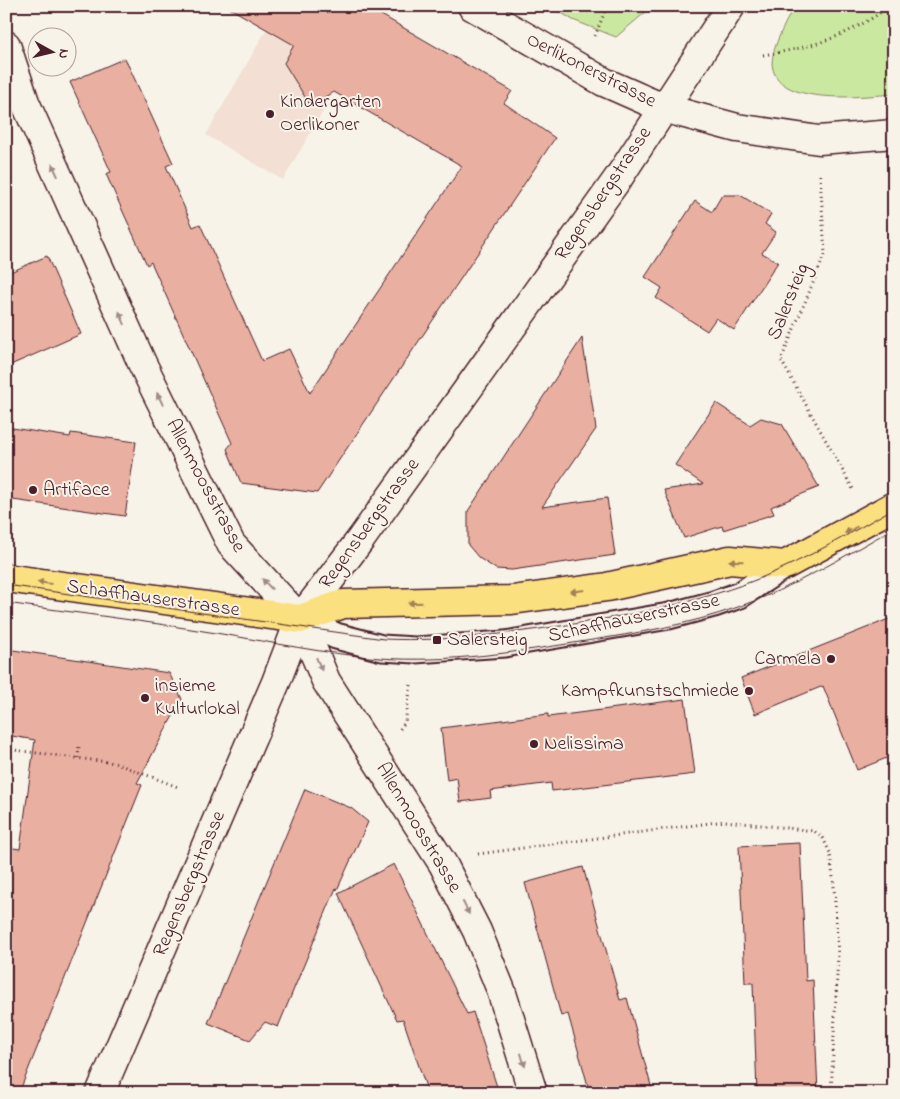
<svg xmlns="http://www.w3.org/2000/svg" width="900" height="1099" viewBox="0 0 900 1099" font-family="'Indie Flower',sans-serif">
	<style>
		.built { fill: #f3dfd3 }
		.green { fill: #cae89f; stroke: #8a8465 }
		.building { fill: #e9b0a1; stroke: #4a1f2b }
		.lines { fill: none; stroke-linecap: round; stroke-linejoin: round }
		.service-casing { stroke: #4a1f2b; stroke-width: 29 }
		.minor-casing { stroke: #4a1f2b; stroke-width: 31 }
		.primary-casing { stroke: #4a1f2b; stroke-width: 31 }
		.path { stroke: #4a1f2b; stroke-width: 3; stroke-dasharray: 1 4; stroke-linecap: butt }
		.service { stroke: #f7f3e8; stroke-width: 25 }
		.minor { stroke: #f7f3e8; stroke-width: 28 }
		.primary { stroke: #fbe080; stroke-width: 28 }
		.tram { stroke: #4a1f2b; stroke-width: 1 }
		.oneway { fill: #a0898a }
		.oneway2 { fill: #a28056 }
		.poi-dot { fill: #4a1f2b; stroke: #f7f3e8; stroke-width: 2 }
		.labels { text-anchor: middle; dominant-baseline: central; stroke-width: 4; stroke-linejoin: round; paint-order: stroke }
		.street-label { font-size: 20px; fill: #4a1f2b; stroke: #f7f3e8 }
		.poi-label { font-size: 20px; fill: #4a1f2b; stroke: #f7f3e8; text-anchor: start }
	</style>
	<rect width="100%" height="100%" fill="#f7f3e8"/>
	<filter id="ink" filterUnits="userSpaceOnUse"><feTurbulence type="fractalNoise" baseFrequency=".02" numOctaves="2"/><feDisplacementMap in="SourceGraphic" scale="10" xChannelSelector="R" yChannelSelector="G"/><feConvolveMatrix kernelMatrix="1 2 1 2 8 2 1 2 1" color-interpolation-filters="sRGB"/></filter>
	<g filter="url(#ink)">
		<!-- built -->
		<path class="built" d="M280 6H316L284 63 334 92 283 180 206 135Z"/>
		<!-- green -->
		<g class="green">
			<path d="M550 6H653L616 37 573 20Z"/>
			<path d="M794 6H894V94C865 96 774 108 772 63 772 47 787 20 794 6Z"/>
		</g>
		<!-- building -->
		<g class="building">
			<path d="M226 6H366L512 91 504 103 555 138 317 493 241 483 227 449 232 443 151 262 147 265 106 174 111 172 70 82 125 58 173 163 166 166 193 227 200 224 262 361 289 349 310 393 462 166 334 92 310 105 284 63 294 45Z"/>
			<path d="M722 195H740L771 214 765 224 776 232 762 253 778 262 734 330 716 318 707 331 656 298 662 288 645 277 695 201 712 212Z"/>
			<path d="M47 256 81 334 6 367V274Z"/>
			<path d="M582 338 596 429 542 507 607 498 615 555 512 570 496 569 479 558 468 545V511Z"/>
			<path d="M716 403 750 425 761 418 782 424 819 487 771 507 774 514 723 530 722 526 684 538 664 490 703 484 675 465Z"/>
			<path d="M6 427 70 437 71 433 136 442 125 516 6 499Z"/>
			<path d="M894 617V755L857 770 823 686 755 714 741 678Z"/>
			<path d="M6 649 169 673 182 699 137 783 142 785 19 1093H6V847L20 849 35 740 6 735Z"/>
			<path d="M685 699 695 774 552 791 551 783 490 791 491 798 460 802 457 778 447 780 441 728 548 714V717Z"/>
			<path d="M305 789 351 808 368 822 337 890 336 888 278 1027 265 1022 250 1040 208 1023Z"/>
			<path d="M800 843 806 981 813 980 818 1093H757L753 983H745L739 846Z"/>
			<path d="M394 864 467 1014 473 1012 499 1093H428L403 1019 397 1020 338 893Z"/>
			<path d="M583 867 620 1000 627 998 653 1093H590L568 1014 561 1016 525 883Z"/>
		</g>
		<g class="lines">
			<defs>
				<path id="service" d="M300 619 336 636 382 648 415 650 505 644 669 616 714 604 740 595 785 565"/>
				<g id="minor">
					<path d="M472 6 604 82 663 108 737 128 819 140 894 134"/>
					<path d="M6 45 25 102 142 363 231 544 300 619 326 681 443 864 477 931 501 990 533 1093"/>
					<path d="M100 1093 276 682 300 619 361 539 619 177 731 6"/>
				</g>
				<path id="primary" d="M6 578 300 619 343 604 512 600 607 587 730 560 785 565 894 506"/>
			</defs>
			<!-- service casing -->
			<use href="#service" class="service-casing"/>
			<!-- minor casing -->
			<use href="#minor" class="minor-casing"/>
			<!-- primary casing -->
			<use href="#primary" class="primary-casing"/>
			<!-- path -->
			<g class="path">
				<path d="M595 36 607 6"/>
				<path d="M763 55C814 47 847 37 890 6"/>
				<path d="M820 175 825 254 781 360 853 489"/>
				<path d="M400 729 405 722 411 685"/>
				<path d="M6 749 115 763 178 787"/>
				<path d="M78 758 79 746"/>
				<path d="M478 854 725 821 814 831 823 838 830 853 834 886 838 955 831 1093"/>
			</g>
			<!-- service -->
			<use href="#service" class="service"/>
			<!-- minor -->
			<use href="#minor" class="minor"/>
			<!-- primary -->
			<use href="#primary" class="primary"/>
			<!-- tram -->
			<g class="tram">
				<path d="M6 585 384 639C449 642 515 633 580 623 642 613 704 601 763 577 808 558 851 533 894 508"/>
				<path d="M6 603C76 613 146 621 216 633 270 642 325 654 380 658 449 663 517 652 586 641 637 633 689 625 738 607 793 588 843 557 894 528"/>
			</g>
		</g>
		<!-- one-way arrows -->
		<defs><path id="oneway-solid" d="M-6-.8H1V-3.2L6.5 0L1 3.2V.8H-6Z" transform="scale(1.25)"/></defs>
		<g class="oneway">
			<use href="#oneway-solid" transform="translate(55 170) rotate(-114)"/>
			<use href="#oneway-solid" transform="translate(122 318) rotate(-114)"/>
			<use href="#oneway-solid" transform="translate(160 399) rotate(-116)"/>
			<use href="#oneway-solid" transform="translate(267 584) rotate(-133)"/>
			<use href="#oneway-solid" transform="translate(319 664) rotate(67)"/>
			<use href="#oneway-solid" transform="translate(466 908) rotate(63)"/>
			<use href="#oneway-solid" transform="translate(523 1060) rotate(73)"/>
		</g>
		<g class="oneway2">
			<use href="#oneway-solid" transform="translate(851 530) rotate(151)"/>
			<use href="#oneway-solid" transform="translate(736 561) rotate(-178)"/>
			<use href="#oneway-solid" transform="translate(44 583) rotate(-172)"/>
			<use href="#oneway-solid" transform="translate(577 591) rotate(173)"/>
			<use href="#oneway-solid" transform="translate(415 603) rotate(179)"/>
		</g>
	</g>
	<!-- markers -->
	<g class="poi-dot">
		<circle cx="270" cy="114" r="5"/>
		<circle cx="33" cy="490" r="5"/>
		<rect x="432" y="635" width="10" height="10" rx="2.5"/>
		<circle cx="831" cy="659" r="5"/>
		<circle cx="749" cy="691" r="5"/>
		<circle cx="145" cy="698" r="5"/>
		<circle cx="534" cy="744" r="5"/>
	</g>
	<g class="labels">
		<!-- street labels -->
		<g class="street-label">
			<text transform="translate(591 71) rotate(27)">Oerlikonerstrasse</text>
			<text transform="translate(604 194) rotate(-56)">Regensbergstrasse</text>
			<text transform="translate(789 302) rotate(-68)">Salersteig</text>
			<text transform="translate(205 486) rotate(62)">Allenmoosstrasse</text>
			<text transform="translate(370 524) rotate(-54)">Regensbergstrasse</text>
			<text transform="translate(153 599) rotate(8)">Schaffhauserstrasse</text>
			<text transform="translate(634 619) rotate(-12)">Schaffhauserstrasse</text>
			<text transform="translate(418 828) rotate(59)">Allenmoosstrasse</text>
			<text transform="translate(190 884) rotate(-67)">Regensbergstrasse</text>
		</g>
		<!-- poi labels -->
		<g class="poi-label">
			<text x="280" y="102">Kindergarten<tspan x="280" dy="23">Oerlikoner</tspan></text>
			<text x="43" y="490">Artiface</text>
			<text x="447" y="640">Salersteig</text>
			<text x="821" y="659" text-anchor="end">Carmela</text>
			<text x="155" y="686">insieme<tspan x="155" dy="23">Kulturlokal</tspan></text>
			<text x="739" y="691" text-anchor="end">Kampfkunstschmiede</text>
			<text x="544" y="744">Nelissima</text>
		</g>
	</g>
	<!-- margin -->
	<rect width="900" height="1099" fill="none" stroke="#f7f3e8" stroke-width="25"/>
	<rect x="12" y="12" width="875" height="1074" fill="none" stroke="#4a1f2b" stroke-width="2" filter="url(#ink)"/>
	<!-- north arrow -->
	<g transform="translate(52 52) rotate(98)"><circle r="24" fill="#f7f3e8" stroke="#b29e9c"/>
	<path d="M0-4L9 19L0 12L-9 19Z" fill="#4a1f2b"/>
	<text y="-8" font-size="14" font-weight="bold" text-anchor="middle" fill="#4a1f2b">N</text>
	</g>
</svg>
